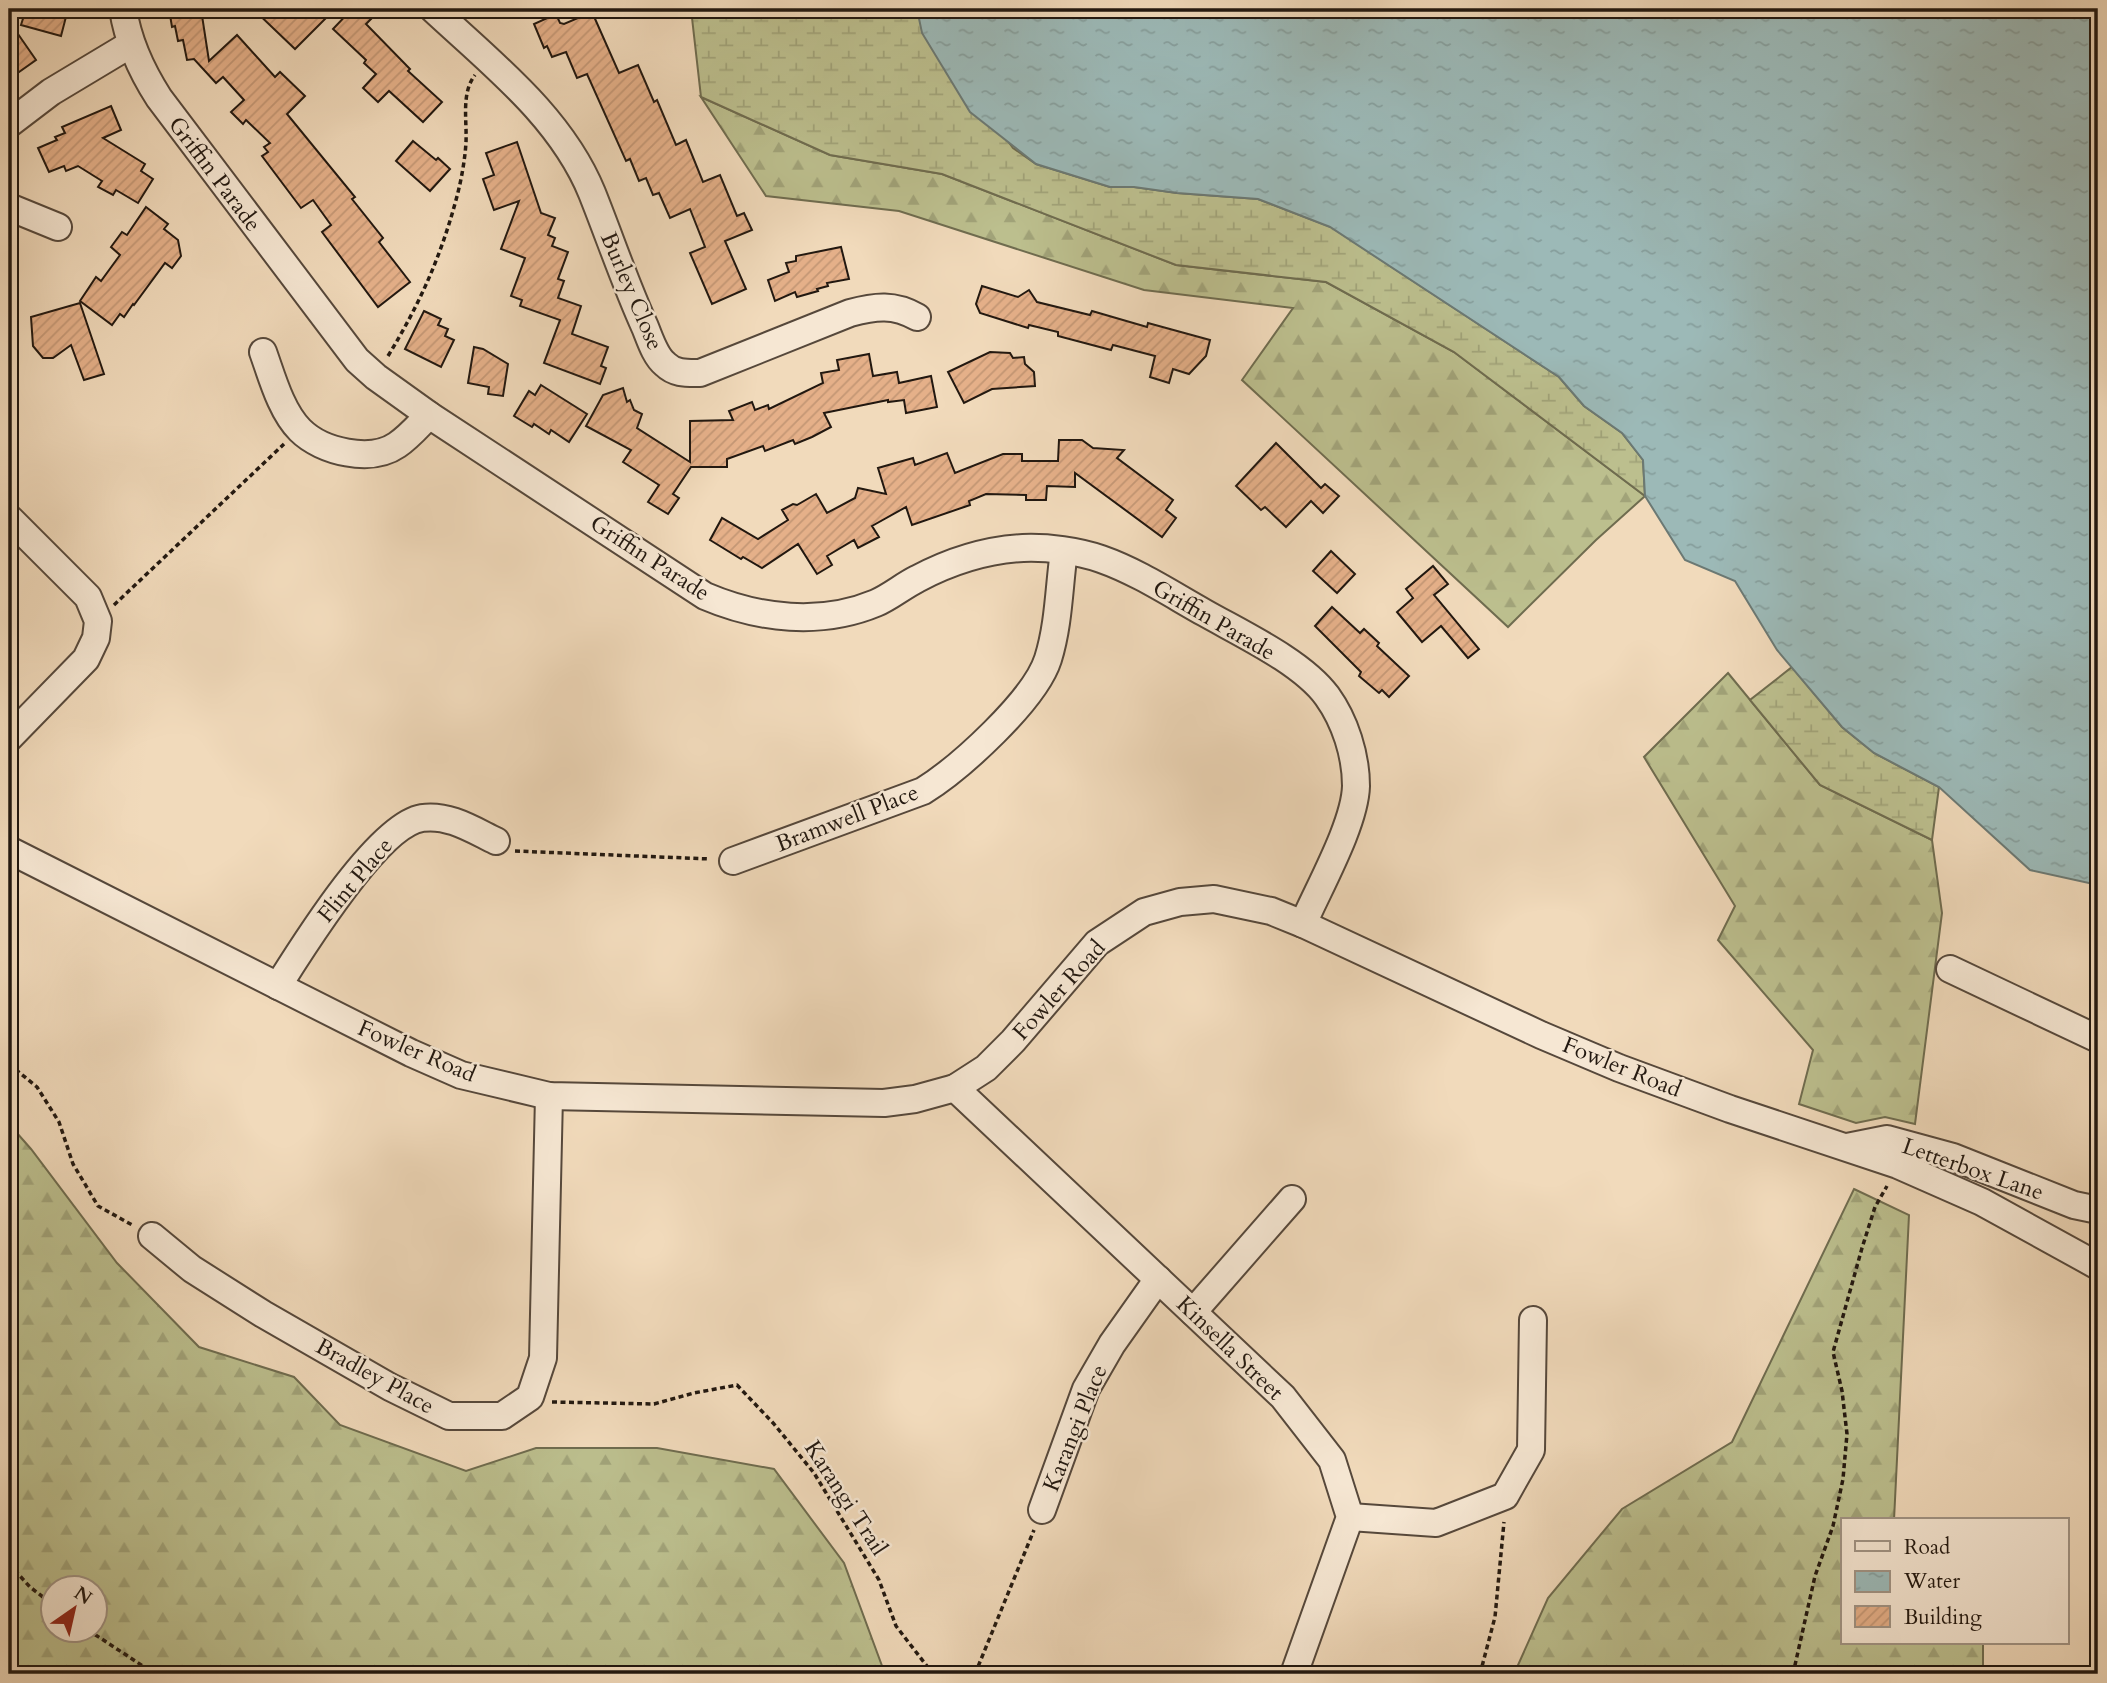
<svg xmlns="http://www.w3.org/2000/svg" width="2107" height="1683" viewBox="0 0 2107 1683" font-family="Cardo,serif">
	<style>
		.forest { fill: url(#forest-firs); stroke: #6f6c4f; stroke-width: 2; fill-rule: evenodd }
		.wetland { fill: url(#wetland-marsh); stroke: #6f6c4f; stroke-width: 2 }
		.water { fill: url(#water-ripples); stroke: #6b7974; stroke-width: 2 }
		.building { fill: url(#building-hatch); stroke: #221810; stroke-width: 2 }
		.lines { fill: none; stroke-linecap: round; stroke-linejoin: round }
		.minor-casing { stroke: #56483b; stroke-width: 30 }
		.path { stroke: #221810; stroke-width: 3.5; stroke-dasharray: 5 3.5; stroke-linecap: butt }
		.minor { stroke: #f6e7d3; stroke-width: 26 }
		.labels { text-anchor: middle; dominant-baseline: central; stroke-width: 5; stroke-linejoin: round; paint-order: stroke }
		.street-label { font-size: 23px; fill: #221810; stroke: #f6e7d3 }
	</style>
	<defs>
		<pattern id="forest-firs" width="22" height="20" patternUnits="userSpaceOnUse" patternTransform="scale(1.75)"><rect width="22" height="20" fill="#bcbf8e"/><path d="M5 1l3.5 6h-7zM16 11l3.5 6h-7z" fill="#a1a379"/></pattern>
		<pattern id="wetland-marsh" width="20" height="14" patternUnits="userSpaceOnUse" patternTransform="scale(1.75)"><rect width="20" height="14" fill="#bcbf8e"/><path d="M1 5h8M5 5V1M11 12h8M15 12V8" fill="none" stroke="#a1a379"/></pattern>
		<pattern id="water-ripples" width="26" height="14" patternUnits="userSpaceOnUse" patternTransform="scale(1.75)"><rect width="26" height="14" fill="#9cb9b7"/><path d="M2 4q2-2 4 0t4 0M15 11q2-2 4 0t4 0" fill="none" stroke="#869e9c"/></pattern>
		<pattern id="building-hatch" width="6" height="6" patternUnits="userSpaceOnUse" patternTransform="scale(1.75)"><rect width="6" height="6" fill="#e5b089"/><path d="M-1 1l2-2M0 6l6-6M5 7l2-2" fill="none" stroke="#c49775"/></pattern>
	</defs>
	<rect width="100%" height="100%" fill="#f1dabb"/>
	<filter id="stains"><feTurbulence type="fractalNoise" baseFrequency=".00286" numOctaves="4"/><feColorMatrix values="0 0 0 0 .2 0 0 0 0 .09 0 0 0 0 .02 0 0 0 .5 -.17"/></filter>
	<radialGradient id="worn" r=".72"><stop offset=".6" stop-color="#630" stop-opacity="0"/><stop offset="1" stop-color="#630" stop-opacity=".3"/></radialGradient>
	<!-- forest -->
	<g class="forest">
		<path d="M701 97 830 155 942 174 1176 265 1326 282 1454 352 1645 496 1596 540 1508 627 1242 380 1293 308 1144 290 899 211 766 196Z"/>
		<path d="M1728 673 1820 785 1932 840 1942 913 1915 1124 1885 1117 1856 1123 1799 1104 1813 1050 1718 940 1735 906 1644 757Z"/>
		<path d="M9 1124 31 1149 117 1263 199 1347 294 1377 340 1425 466 1471 536 1448H657L774 1469 844 1563 885 1674H9ZM52 1588H94V1630H52Z"/>
		<path d="M1854 1189 1909 1215 1894 1520H1843V1643H1983V1674H1514L1548 1598 1622 1509 1732 1442Z"/>
	</g>
	<!-- wetland -->
	<g class="wetland">
		<path d="M691 9H917L920 20 1013 148 1036 164 1110 187H1134L1177 193 1258 199 1331 227 1559 377 1584 406 1622 433 1643 460 1645 496 1454 352 1326 282 1176 265 942 174 830 155 701 97Z"/>
		<path d="M1792 667 1842 727 1874 753 1939 787 1932 840 1820 785 1750 700Z"/>
	</g>
	<!-- water -->
	<path class="water" d="M917 9H2098V885L2030 870 1939 787 1874 753 1842 727 1777 650 1735 581 1685 560 1645 496 1643 460 1622 433 1584 406 1559 377 1330 227 1258 199 1177 193 1134 187H1110L1036 164 970 112 922 33Z"/>
	<!-- building -->
	<g class="building">
		<path d="M26 9H68L61 36 21 25Z"/>
		<path d="M169 9H201L209 61 237 35 275 77 280 72 305 96 287 114 355 197 352 199 383 238 379 242 410 282 378 307 322 232 331 225 313 200 301 208 262 156 268 152 264 147 270 143 246 120 243 124 231 112 244 100 223 77 216 83 194 59 187 60 183 40 178 41 175 26 172 27Z"/>
		<path d="M253 9H321L328 16 295 49Z"/>
		<path d="M352 9H364L373 17 366 24 410 69 408 71 442 102 423 122 389 91 378 102 363 88 376 74 364 63 366 60 333 29Z"/>
		<path d="M592 12 619 73 638 65 654 102 657 100 676 145 686 140 703 182 720 175 737 216 744 213 752 230 725 241 746 289 712 304 690 253 705 247 690 209 670 218 659 193 653 195 646 178 639 181 630 159 626 161 587 74 577 78 566 52 552 57 547 46 544 48 534 24 556 14 560 23 564 24Z"/>
		<path d="M9 21 36 60 9 79Z"/>
		<path d="M111 106 121 130 103 138 145 164 141 171 153 179 138 203 116 190 113 195 98 187 102 181 78 166 66 171 64 166 49 172 38 148 57 140 55 137 65 133 62 127Z"/>
		<path d="M413 141 436 160 438 158 450 169 430 191 396 161Z"/>
		<path d="M517 142 541 213 555 218 548 235 555 238 552 246 568 252 558 279 564 281 558 298 581 306 572 334 608 347 601 366 606 368 600 384 544 363 560 320 520 306 522 300 511 296 525 258 501 249 519 201 494 210 483 179 494 175 486 153Z"/>
		<path d="M146 207 168 224 164 229 178 240 181 256 172 268 165 263 134 305 133 304 124 317 120 314 112 325 80 301 96 277 101 281 120 255 111 247 122 232 127 235Z"/>
		<path d="M841 247 849 279 827 283 828 286 817 289 818 291 797 297 795 292 775 301 768 280 789 272 786 263 796 261V256Z"/>
		<path d="M982 286 1018 297 1029 290 1037 302 1090 315 1092 311 1147 327 1148 323 1210 340 1206 356 1189 374 1173 369 1169 383 1150 377 1155 356 1113 345 1111 350 1058 336V332L1029 325 1028 328 980 313 976 304Z"/>
		<path d="M80 303 104 374 84 380 71 345 53 358H43L33 346 31 317Z"/>
		<path d="M424 311 441 319 438 325 448 329 445 336 454 340 441 367 405 349Z"/>
		<path d="M474 347 483 349 508 364 503 396 488 394 489 387 468 383Z"/>
		<path d="M990 352 1010 353 1013 358 1024 357 1025 364 1034 372 1035 386 992 389 964 403 948 372Z"/>
		<path d="M869 354 873 376 897 372 899 383 931 376 937 407 906 413 904 400 888 402V400L824 413 831 427 812 437 795 444 793 440 765 451 763 446 727 459V467H691L673 494 679 498 668 514 648 502 659 485 623 462 631 450 586 426 603 395 623 388 627 402 630 400 634 410 642 414 637 428 690 462V421L733 420 729 411 752 402 755 410 768 405 769 409 823 383 821 373 839 370 837 360Z"/>
		<path d="M541 385 587 414 569 442 551 430 549 434 534 424 532 427 514 416 529 391 535 395Z"/>
		<path d="M1059 440H1082L1093 448 1124 450 1117 458 1173 500 1166 510 1176 518 1162 537 1075 473V487L1047 486 1046 500H1026V495L986 494 969 501 970 505 912 525 906 507 872 526 879 537 858 548 854 540 827 556 832 565 817 574 798 544 762 568 743 557 741 559 710 540 722 518 758 539 788 520 782 510 793 504 797 505 816 494 827 513 855 498 858 488 886 494 878 468 913 458 915 465 947 453 955 473 1003 454H1022V461H1058Z"/>
		<path d="M1276 443 1321 488 1325 484 1339 496 1323 513 1311 501 1286 527 1265 507 1261 510 1236 486Z"/>
		<path d="M1331 551 1355 574 1337 593 1313 571Z"/>
		<path d="M1433 566 1448 584 1434 595 1479 649 1468 658 1441 626 1422 642 1397 612 1413 598 1406 589Z"/>
		<path d="M1332 607 1360 633 1364 629 1379 643 1377 646 1409 676 1389 697 1382 690 1379 693 1359 676 1361 672 1315 626Z"/>
	</g>
	<g class="lines">
		<defs>
			<g id="minor">
				<path d="M123 9C128 42 141 70 159 98L357 360 376 377 429 415 705 596C759 619 821 626 876 603 890 597 903 586 917 579 951 561 984 550 1023 548 1048 547 1078 551 1101 559 1138 572 1171 594 1205 613 1242 634 1302 662 1327 696 1345 721 1356 755 1356 786 1355 824 1319 887 1303 924"/>
				<path d="M433 9C492 64 561 117 592 193 610 238 625 283 645 327 650 339 655 356 665 364 675 374 687 373 700 373L850 313C876 306 894 304 917 317"/>
				<path d="M9 124 51 92 131 44"/>
				<path d="M9 207 58 227"/>
				<path d="M263 352C272 377 281 411 300 430 322 452 371 463 397 445 409 437 419 425 429 415"/>
				<path d="M9 518 88 597 98 621 96 638 86 659 9 738"/>
				<path d="M9 850 411 1053 461 1075 549 1096 884 1103 915 1099 955 1088 986 1068 1013 1041 1097 943 1144 912 1180 902 1214 899 1271 911 1303 924 1541 1035 1619 1068 1730 1109 1898 1165 1982 1202 2098 1266"/>
				<path d="M733 861 923 791C960 768 1035 700 1048 659 1059 624 1059 586 1064 551"/>
				<path d="M1950 969 2098 1039"/>
				<path d="M278 986C302 948 378 825 422 818 449 814 473 830 496 841"/>
				<path d="M955 1088 1283 1397 1332 1460 1350 1517 1294 1674"/>
				<path d="M1847 1147 1887 1139 1953 1157 2074 1205 2098 1210"/>
				<path d="M152 1236 192 1269 263 1314 390 1387 449 1416H502L530 1397 543 1358 549 1096"/>
				<path d="M1193 1312 1292 1199"/>
				<path d="M1042 1510 1086 1389 1112 1344 1158 1279"/>
				<path d="M1350 1517 1436 1523 1505 1496 1531 1450 1533 1320"/>
			</g>
		</defs>
		<!-- minor casing -->
		<use href="#minor" class="minor-casing"/>
		<!-- path -->
		<g class="path">
			<path d="M388 356C419 305 440 259 456 200 461 182 465 160 466 142 467 120 461 93 475 75"/>
			<path d="M114 605 284 444"/>
			<path d="M515 851 710 859"/>
			<path d="M9 1064 37 1087 59 1122 73 1164 98 1206 134 1226"/>
			<path d="M552 1402 654 1404 694 1393 737 1385 774 1424 814 1473 879 1580 896 1626 933 1674"/>
			<path d="M9 1564 30 1587 52 1604"/>
			<path d="M88 1630 155 1674"/>
			<path d="M975 1674 1034 1530"/>
			<path d="M1480 1674 1495 1617 1504 1522"/>
			<path d="M1793 1674 1815 1576 1833 1526 1843 1479 1847 1434 1842 1391 1833 1352 1862 1248 1875 1207 1887 1186"/>
		</g>
		<!-- minor -->
		<use href="#minor" class="minor"/>
	</g>
	<g class="labels">
		<!-- street labels -->
		<g class="street-label">
			<text transform="translate(215 174) rotate(53)">Griffin Parade</text>
			<text transform="translate(632 291) rotate(67)">Burley Close</text>
			<text transform="translate(650 558) rotate(33)">Griffin Parade</text>
			<text transform="translate(1214 620) rotate(30)">Griffin Parade</text>
			<text transform="translate(847 818) rotate(-21)">Bramwell Place</text>
			<text transform="translate(355 880) rotate(-50)">Flint Place</text>
			<text transform="translate(1059 990) rotate(-48)">Fowler Road</text>
			<text transform="translate(417 1051) rotate(23)">Fowler Road</text>
			<text transform="translate(1622 1067) rotate(22)">Fowler Road</text>
			<text transform="translate(1973 1169) rotate(19)">Letterbox Lane</text>
			<text transform="translate(1230 1348) rotate(44)">Kinsella Street</text>
			<text transform="translate(375 1376) rotate(29)">Bradley Place</text>
			<text transform="translate(1075 1428) rotate(-68)">Karangi Place</text>
			<text transform="translate(846 1498) rotate(57)">Karangi Trail</text>
		</g>
	</g>
	<!-- margin -->
	<rect width="2107" height="1683" fill="none" stroke="#f1dabb" stroke-width="35"/>
	<rect x="10" y="10" width="2086" height="1662" fill="none" stroke="#221810" stroke-width="3.5"/>
	<rect x="18" y="18" width="2072" height="1648" fill="none" stroke="#221810" stroke-width="2"/>
	<!-- legend -->
	<rect x="1841" y="1518" width="228" height="126" fill="#f6e7d3" stroke="#a19485" stroke-width="2"/>
	<rect x="1855" y="1541" width="35" height="10" fill="#f6e7d3" stroke="#a19485" stroke-width="2"/>
	<text x="1904" y="1554" font-size="21" fill="#221810">Road</text>
	<rect x="1855" y="1571" width="35" height="21" fill="url(#water-ripples)" stroke="#a19485" stroke-width="2"/>
	<text x="1904" y="1588" font-size="21" fill="#221810">Water</text>
	<rect x="1855" y="1606" width="35" height="21" fill="url(#building-hatch)" stroke="#a19485" stroke-width="2"/>
	<text x="1904" y="1624" font-size="21" fill="#221810">Building</text>
	<!-- north arrow -->
	<g transform="translate(74 1609) rotate(34)"><circle r="33" fill="#f6e7d3" stroke="#a19485" stroke-width="2"/>
	<path d="M0-5L12 26L0 18L-12 26Z" fill="#8f2418"/>
	<text y="-10" font-size="19" font-weight="bold" text-anchor="middle" fill="#221810">N</text>
	</g>
	<rect width="100%" height="100%" filter="url(#stains)"/>
	<rect width="100%" height="100%" fill="url(#worn)"/>
</svg>
